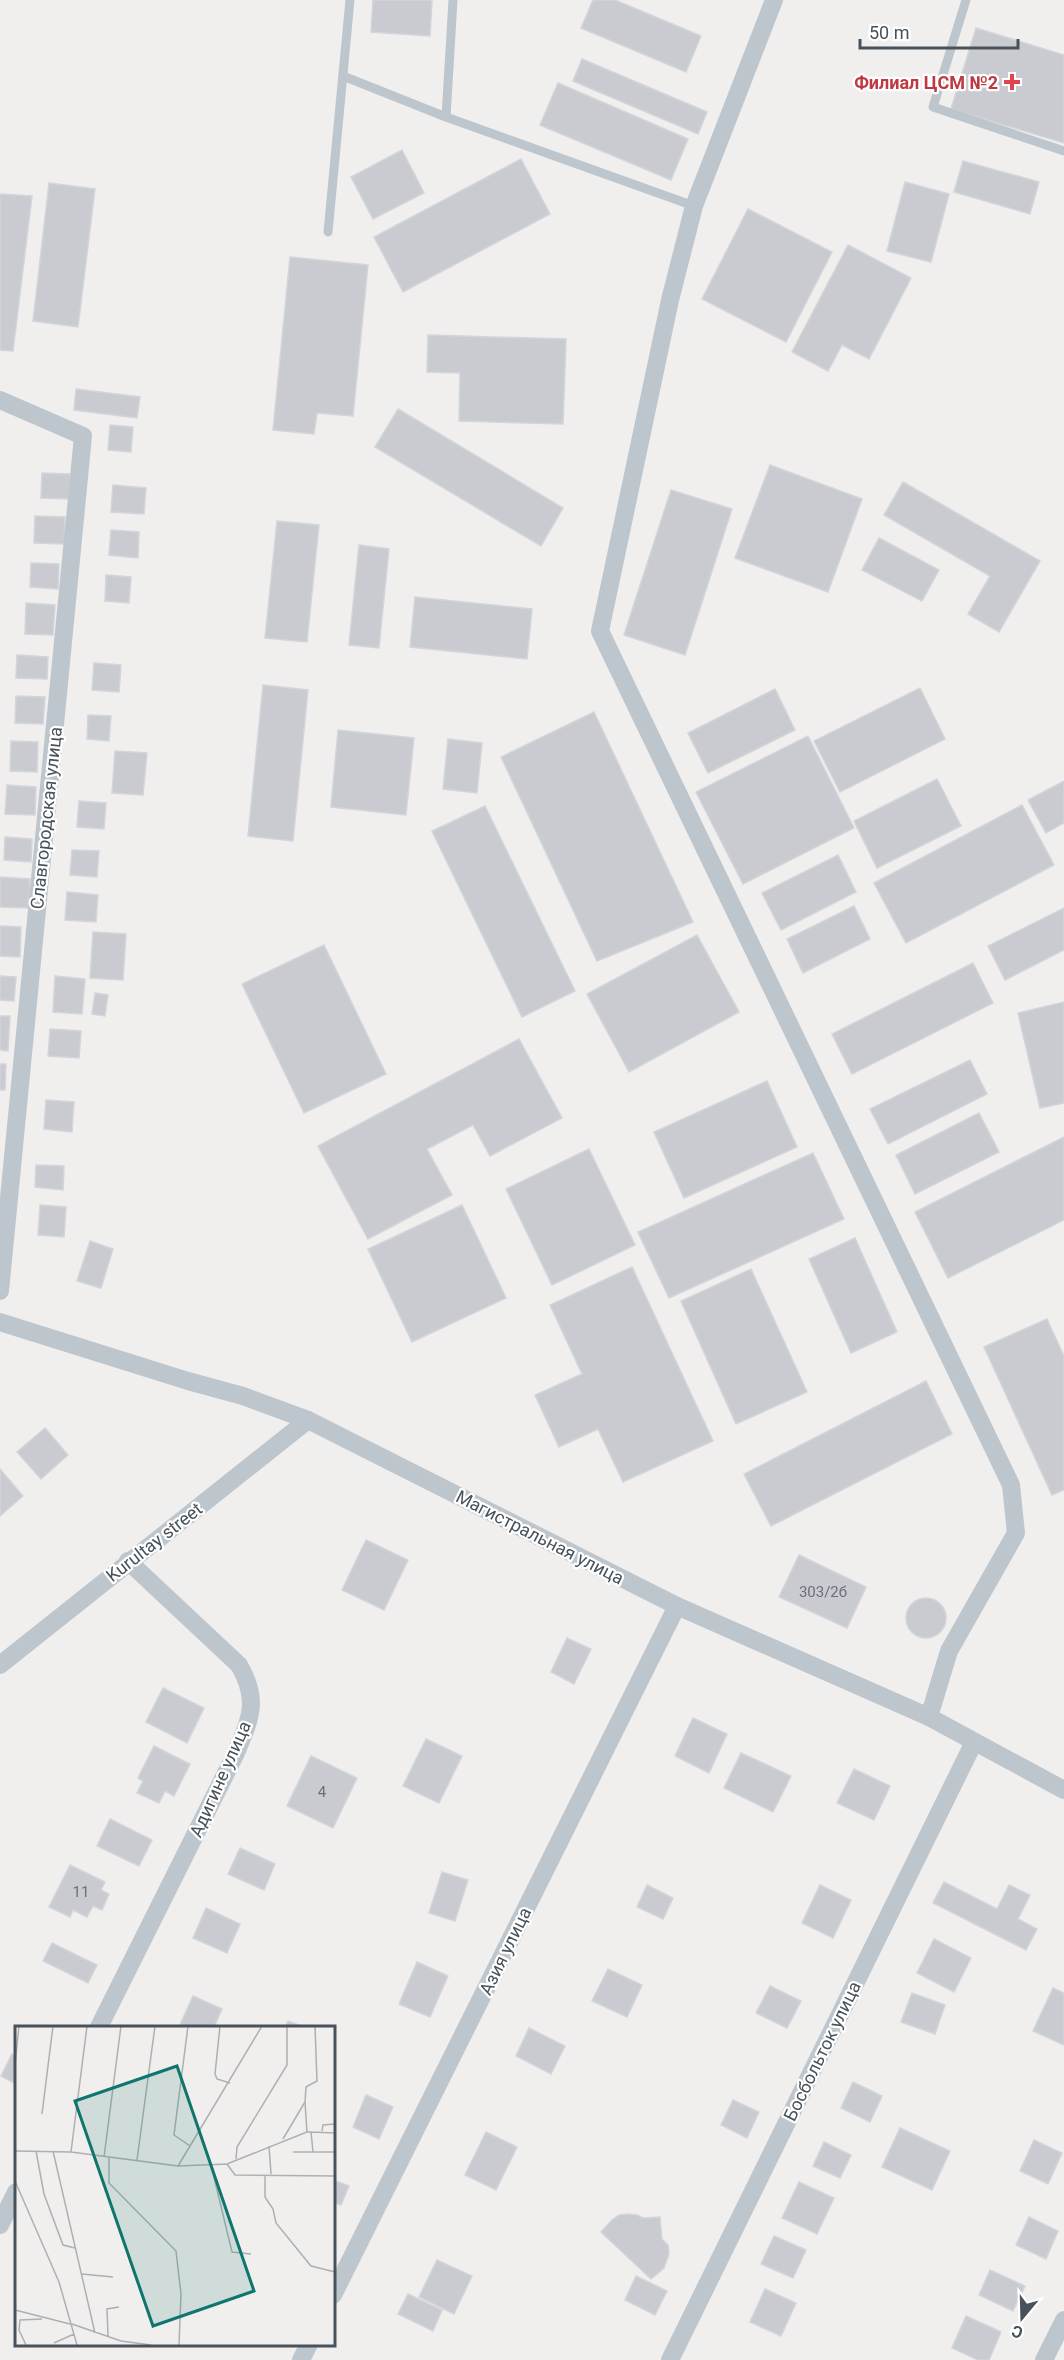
<svg xmlns="http://www.w3.org/2000/svg" width="1064" height="2360" viewBox="0 0 1064 2360" font-family="Roboto,sans-serif">
	<style>
		.building { fill: #c9cbd1; stroke: #d2d5d9; stroke-width: 1.5 }
		.lines { fill: none; stroke-linecap: round; stroke-linejoin: round }
		.lane { stroke: #bdc6cc; stroke-width: 9 }
		.street { stroke: #bdc6cc; stroke-width: 18 }
		.health-dot { fill: #e0444e; stroke: #fff; stroke-width: 2 }
		.labels { text-anchor: middle; dominant-baseline: central; stroke-width: 4.5; stroke-linejoin: round; paint-order: stroke }
		.number-label { font-size: 15px; fill: #687078 }
		.health-label { font-size: 18px; font-weight: bold; fill: #be3a42; stroke: #fff; text-anchor: end }
		.street-label { font-size: 18px; fill: #48525a; stroke: #fff }
		.inset-road { fill: none; stroke: #adb0b3; stroke-width: 1.5 }
		.view { fill: #0f766e; fill-opacity: 0.15; stroke: #0f766e; stroke-width: 3 }
		.inset-edge { fill: none; stroke: #48525a; stroke-width: 3 }
	</style>
	<rect width="100%" height="100%" fill="#f1eeee"/>
	<!-- building -->
	<g class="building">
		<path d="M373 0H432L430 36 371 32Z"/>
		<path d="M593 0H615L701 36 686 72 581 28Z"/>
		<path d="M976 28 1064 55V143L951 109Z"/>
		<path d="M582 59 707 112 698 134 573 81Z"/>
		<path d="M558 83 688 139 671 180 540 125Z"/>
		<path d="M402 150 424 193 373 219 351 177Z"/>
		<path d="M521 159 550 214 403 292 374 237Z"/>
		<path d="M963 161 1039 182 1030 214 954 192Z"/>
		<path d="M905 182 949 194 931 262 887 251Z"/>
		<path d="M49 183 95 189 78 327 33 321Z"/>
		<path d="M0 194 32 196 13 351 0 350Z"/>
		<path d="M748 209 832 252 786 342 702 299Z"/>
		<path d="M848 245 911 278 869 359 842 345 828 371 792 352Z"/>
		<path d="M290 257 368 265 353 416 317 413 314 434 273 430Z"/>
		<path d="M428 335 566 339 563 424 459 421 460 373 427 372Z"/>
		<path d="M76 389 140 397 137 418 74 410Z"/>
		<path d="M398 409 563 508 541 546 375 447Z"/>
		<path d="M110 425 133 427 131 452 108 450Z"/>
		<path d="M770 465 862 499 828 592 735 558Z"/>
		<path d="M42 473 70 474 69 499 41 498Z"/>
		<path d="M903 482 1040 561 999 632 968 614 990 576 884 515Z"/>
		<path d="M113 485 146 488 144 514 111 512Z"/>
		<path d="M671 490 732 509 685 655 624 635Z"/>
		<path d="M35 516 65 517 64 544 34 543Z"/>
		<path d="M277 521 319 525 307 642 265 638Z"/>
		<path d="M111 530 139 532 138 558 109 555Z"/>
		<path d="M879 538 939 570 922 601 862 570Z"/>
		<path d="M359 545 389 549 379 648 349 645Z"/>
		<path d="M31 563 59 564 58 589 30 587Z"/>
		<path d="M106 575 131 577 129 603 105 601Z"/>
		<path d="M415 597 532 609 527 659 410 647Z"/>
		<path d="M26 603 55 605 53 635 25 634Z"/>
		<path d="M17 655 48 657 47 679 16 678Z"/>
		<path d="M94 663 121 665 119 692 92 690Z"/>
		<path d="M263 685 308 690 293 841 248 836Z"/>
		<path d="M920 688 945 739 840 792 814 741Z"/>
		<path d="M775 689 795 730 708 773 688 733Z"/>
		<path d="M16 696 45 697 43 724 15 723Z"/>
		<path d="M594 712 693 922 597 961 501 757Z"/>
		<path d="M88 715 111 716 109 741 87 739Z"/>
		<path d="M338 730 414 738 406 815 331 807Z"/>
		<path d="M808 736 854 828 743 884 696 792Z"/>
		<path d="M448 739 482 743 477 793 443 789Z"/>
		<path d="M11 741 38 742 37 772 10 771Z"/>
		<path d="M115 751 147 753 143 795 112 793Z"/>
		<path d="M937 779 961 826 877 868 854 821Z"/>
		<path d="M1064 781V823L1046 833 1028 800Z"/>
		<path d="M7 785 36 787 35 815 5 814Z"/>
		<path d="M79 801 106 803 104 829 77 827Z"/>
		<path d="M1022 805 1054 865 906 943 874 883Z"/>
		<path d="M485 806 575 991 522 1017 432 831Z"/>
		<path d="M5 837 32 839 31 862 4 860Z"/>
		<path d="M72 850 99 851 97 877 70 875Z"/>
		<path d="M838 855 856 892 781 930 762 893Z"/>
		<path d="M0 877 30 879 29 908 0 907Z"/>
		<path d="M67 892 98 895 96 922 65 920Z"/>
		<path d="M854 906 870 939 803 973 787 939Z"/>
		<path d="M1064 908V950L1005 980 988 946Z"/>
		<path d="M0 926 21 927 20 957 0 956Z"/>
		<path d="M93 932 126 934 123 980 90 978Z"/>
		<path d="M697 935 739 1012 629 1072 587 994Z"/>
		<path d="M324 945 386 1074 304 1113 242 984Z"/>
		<path d="M973 963 993 1003 852 1074 832 1034Z"/>
		<path d="M0 976 16 977 14 1001 0 1000Z"/>
		<path d="M55 976 85 979 82 1014 53 1012Z"/>
		<path d="M95 993 108 995 105 1016 92 1014Z"/>
		<path d="M1064 1002V1103L1040 1108 1018 1013Z"/>
		<path d="M0 1016H10L8 1051 0 1050Z"/>
		<path d="M50 1029 81 1031 79 1058 48 1056Z"/>
		<path d="M519 1039 562 1118 490 1156 473 1125 427 1149 452 1195 368 1239 318 1146Z"/>
		<path d="M970 1060 987 1094 888 1144 870 1109Z"/>
		<path d="M0 1064H6L5 1090H0Z"/>
		<path d="M767 1081 797 1147 684 1198 654 1132Z"/>
		<path d="M46 1100 74 1102 72 1132 44 1129Z"/>
		<path d="M979 1113 999 1152 915 1194 896 1155Z"/>
		<path d="M1064 1137V1220L948 1278 915 1212Z"/>
		<path d="M589 1149 635 1245 552 1285 506 1189Z"/>
		<path d="M813 1153 844 1219 669 1298 638 1232Z"/>
		<path d="M36 1165 64 1166 63 1190 35 1187Z"/>
		<path d="M40 1205 66 1207 64 1237 38 1235Z"/>
		<path d="M462 1205 506 1298 412 1342 368 1249Z"/>
		<path d="M855 1238 897 1332 851 1353 809 1259Z"/>
		<path d="M90 1241 113 1249 101 1288 77 1281Z"/>
		<path d="M632 1267 713 1441 623 1482 598 1429 559 1447 535 1395 582 1374 550 1305Z"/>
		<path d="M751 1269 807 1392 736 1424 681 1301Z"/>
		<path d="M1047 1319 1064 1356V1490L1052 1495 984 1347Z"/>
		<path d="M926 1381 952 1434 771 1526 744 1474Z"/>
		<path d="M45 1428 68 1455 41 1479 17 1452Z"/>
		<path d="M0 1469 23 1496 0 1516Z"/>
		<path d="M366 1540 408 1560 384 1610 342 1590Z"/>
		<path d="M799 1555 866 1587 847 1628 779 1597Z"/>
		<circle cx="926" cy="1618" r="20"/>
		<path d="M567 1638 591 1649 574 1684 551 1672Z"/>
		<path d="M163 1688 204 1708 187 1743 146 1722Z"/>
		<path d="M693 1718 727 1734 709 1773 675 1756Z"/>
		<path d="M426 1739 462 1756 439 1803 403 1786Z"/>
		<path d="M154 1746 190 1764 174 1796 165 1791 159 1803 137 1793 143 1781 138 1778Z"/>
		<path d="M741 1753 791 1776 773 1812 724 1788Z"/>
		<path d="M311 1756 357 1778 333 1828 287 1806Z"/>
		<path d="M854 1769 890 1786 874 1820 837 1803Z"/>
		<path d="M110 1819 152 1840 139 1866 97 1846Z"/>
		<path d="M240 1848 275 1864 264 1890 228 1874Z"/>
		<path d="M70 1865 105 1882 101 1890 109 1894 102 1910 93 1906 87 1917 73 1910 70 1917 49 1907Z"/>
		<path d="M442 1872 468 1880 455 1921 429 1913Z"/>
		<path d="M944 1882 997 1909 1009 1885 1030 1895 1018 1919 1037 1929 1026 1950 933 1903Z"/>
		<path d="M647 1885 673 1898 663 1919 637 1907Z"/>
		<path d="M820 1885 851 1900 833 1938 802 1923Z"/>
		<path d="M206 1908 240 1924 227 1953 193 1938Z"/>
		<path d="M934 1939 971 1958 954 1992 917 1973Z"/>
		<path d="M52 1943 97 1965 88 1983 43 1961Z"/>
		<path d="M417 1962 448 1976 430 2017 399 2004Z"/>
		<path d="M608 1969 642 1985 627 2017 592 2001Z"/>
		<path d="M770 1986 801 2001 787 2028 756 2013Z"/>
		<path d="M1053 1988 1064 1993V2045L1033 2031Z"/>
		<path d="M912 1993 945 2005 935 2034 901 2022Z"/>
		<path d="M193 1996 222 2009 214 2027H179Z"/>
		<path d="M288 2021 304 2027H285Z"/>
		<path d="M529 2028 565 2046 551 2074 516 2056Z"/>
		<path d="M12 2054 16 2056V2084L1 2076Z"/>
		<path d="M853 2082 882 2096 870 2122 841 2108Z"/>
		<path d="M366 2095 393 2107 379 2139 353 2127Z"/>
		<path d="M733 2100 759 2112 747 2138 721 2125Z"/>
		<path d="M900 2128 950 2151 932 2190 882 2167Z"/>
		<path d="M486 2132 517 2147 496 2190 465 2175Z"/>
		<path d="M1034 2140 1062 2153 1048 2184 1020 2171Z"/>
		<path d="M824 2142 851 2155 840 2178 813 2166Z"/>
		<path d="M333 2180 349 2186 341 2205 333 2202Z"/>
		<path d="M799 2182 834 2198 817 2234 782 2218Z"/>
		<path d="M628 2214 637 2215 643 2218 660 2217 662 2239 668 2245 669 2254 664 2268 651 2279 601 2232 612 2220 619 2215Z"/>
		<path d="M1029 2217 1058 2231 1046 2259 1016 2245Z"/>
		<path d="M774 2236 806 2250 793 2278 761 2264Z"/>
		<path d="M437 2260 472 2276 454 2314 419 2297Z"/>
		<path d="M990 2270 1025 2286 1013 2311 979 2295Z"/>
		<path d="M636 2276 667 2291 655 2315 625 2300Z"/>
		<path d="M765 2289 796 2303 781 2336 750 2322Z"/>
		<path d="M408 2294 442 2310 433 2331 398 2314Z"/>
		<path d="M966 2316 1001 2332 989 2360H978L952 2348Z"/>
	</g>
	<g class="lines">
		<!-- lane -->
		<g class="lane">
			<path d="M966 0 933 107 1064 151"/>
			<path d="M343 76 446 117 694 206"/>
			<path d="M446 117 453 0"/>
			<path d="M328 232 350 0"/>
		</g>
		<!-- street -->
		<g class="street">
			<path d="M774 0 694 206 670 300 600 631 1011 1485 1016 1533 949 1651 929 1717"/>
			<path d="M0 400 83 436 0 1291"/>
			<path d="M0 1322 188 1381 243 1396 308 1420 677 1606 929 1717 1064 1790"/>
			<path d="M0 1665 308 1420"/>
			<path d="M99 2027 235 1755C250 1719 260 1701 239 1665L128 1561"/>
			<path d="M0 2225 16 2192"/>
			<path d="M333 2295 677 1606"/>
			<path d="M301 2360 309 2344"/>
			<path d="M670 2360 974 1742"/>
			<path d="M1044 2360 1064 2320"/>
		</g>
	</g>
	<!-- markers -->
	<path class="health-dot" d="M1009 73h6v6h6v6h-6v6h-6v-6h-6v-6h6z"/>
	<g class="labels">
		<!-- number labels -->
		<g class="number-label">
			<text x="823" y="1592">303/2б</text>
			<text x="322" y="1792">4</text>
			<text x="81" y="1892">11</text>
		</g>
		<!-- health labels -->
		<g class="health-label">
			<text x="998" y="82">Филиал ЦСМ №2</text>
		</g>
		<!-- street labels -->
		<g class="street-label">
			<text transform="translate(46 818) rotate(-84)">Славгородская улица</text>
			<text transform="translate(540 1537) rotate(27)">Магистральная улица</text>
			<text transform="translate(154 1542) rotate(-38)">Kurultay street</text>
			<text transform="translate(220 1779) rotate(-66)">Адигине улица</text>
			<text transform="translate(505 1951) rotate(-64)">Азия улица</text>
			<text transform="translate(822 2051) rotate(-64)">Босбольток улица</text>
		</g>
	</g>
	<!-- overview -->
	<g transform="translate(15 2026)">
		<rect width="320" height="320" fill="#f1eeee"/>
		<path class="inset-road" d="M173 0 159 109 175 120M205 0 200 48 202 53 215 57M0 38 4 0M27 88 38 0M307 105 308 99 320 98M292 106H296L298 126M296 106 320 107M268 113 290 76 291 61 302 55 300 0M254 120 256 148M0 125 56 126 163 140 212 138 292 106 290 76M21 125 29 168 48 219 60 222M38 125 80 307M56 126 72 0M278 126H320M89 131 106 0M94 132V157L161 225 166 268 164 319M221 133 222 121 272 39V0M122 134 140 0M212 138 220 149 320 150M196 139 217 226 236 228M163 140 247 0M250 149V171L258 183 261 197 296 240 320 246M0 155 44 256 62 319M67 248 98 251M0 284 55 298M57 298 106 315 136 319M93 310 92 283 104 281M39 317 59 308M11 319 4 304 5 294 27 293"/>
		<path class="view" d="M162 40 239 265 138 300 60 75Z"/>
		<rect width="320" height="320" class="inset-edge"/>
	</g>
	<!-- north arrow -->
	<g transform="translate(1022 2318) rotate(199)" stroke="#ffffff" stroke-width="4.5" paint-order="stroke">
	<path d="M0-4.5L10 22L0 15L-10 22Z" fill="#48525a"/>
	<text y="-9" font-size="16" font-weight="bold" text-anchor="middle" fill="#48525a">С</text>
	</g>
	<!-- scale -->
	<path d="M860 39v9h158v-9" fill="none" stroke="#48525a" stroke-width="3"/>
	<text x="869" y="39" font-size="18" fill="#48525a" stroke="#ffffff" stroke-width="4.5" paint-order="stroke">50 m</text>
</svg>
